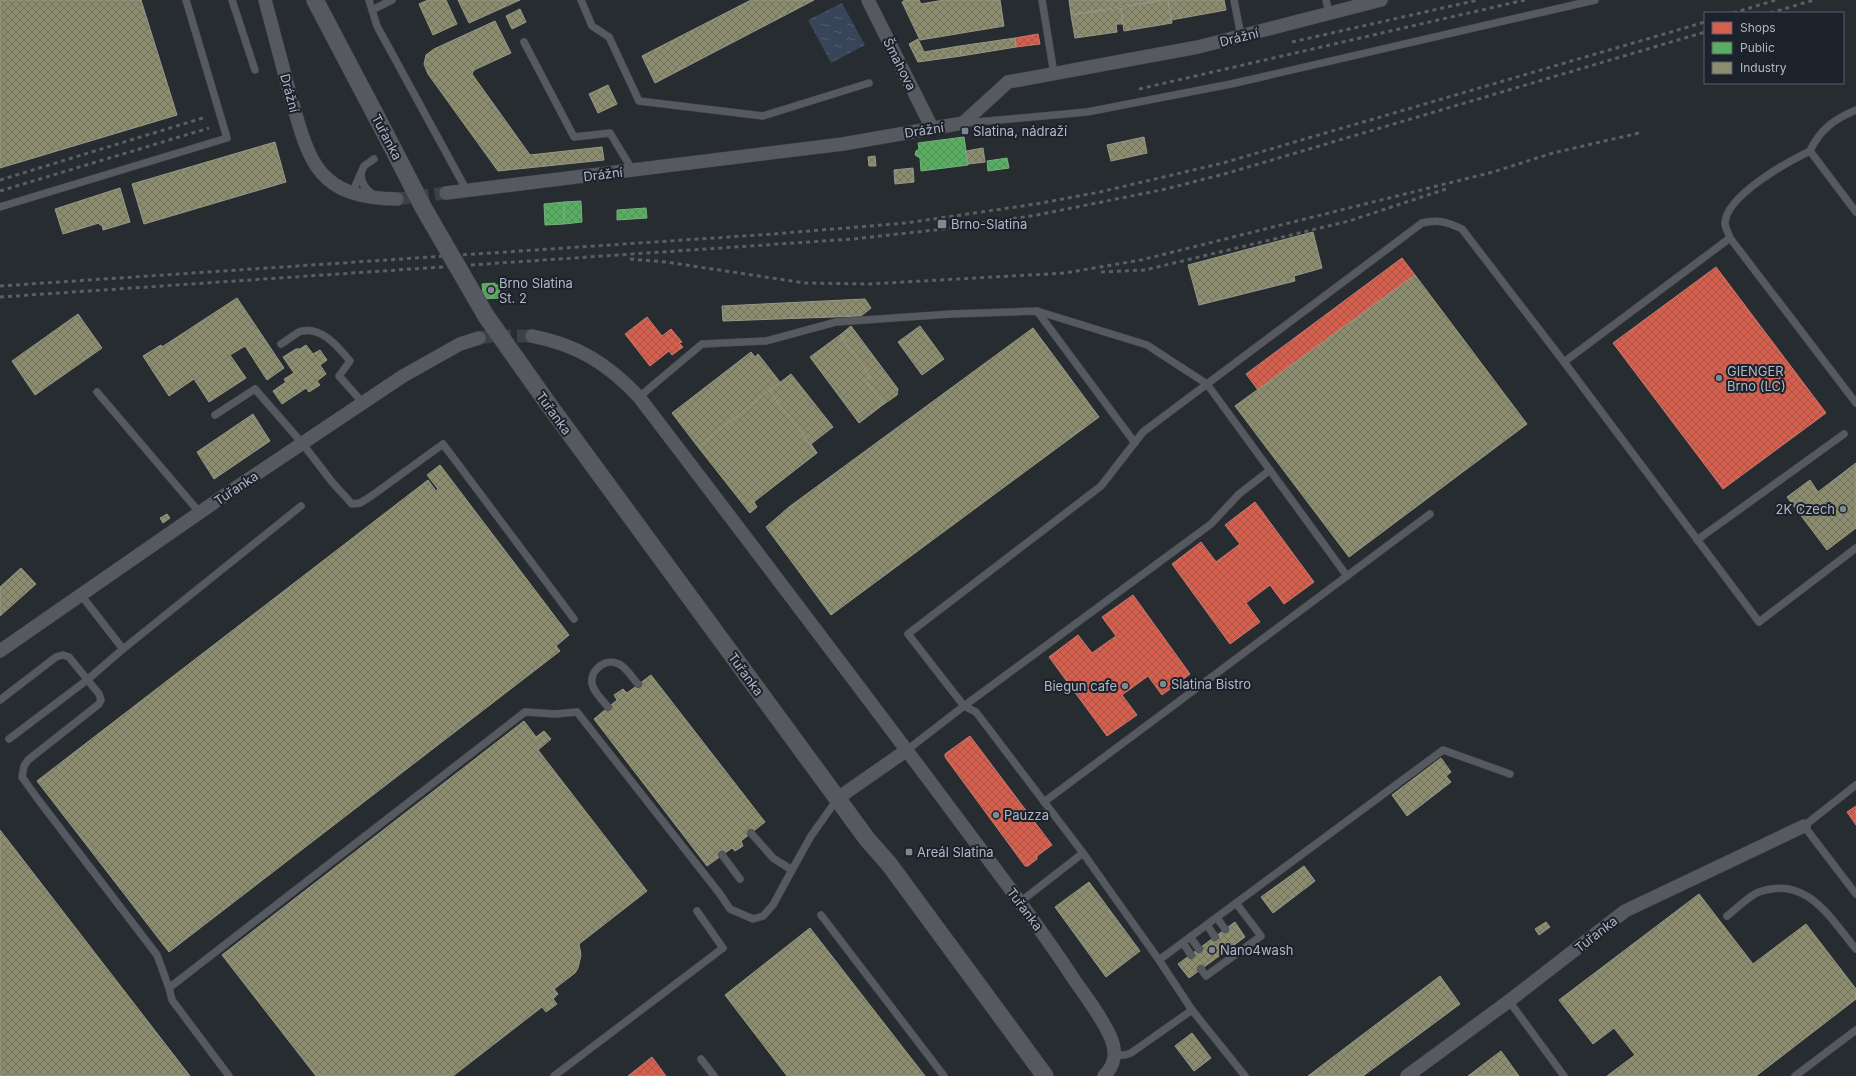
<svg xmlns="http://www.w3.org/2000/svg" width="1856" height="1076" viewBox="0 0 1856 1076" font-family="Inter,sans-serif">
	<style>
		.water { fill: url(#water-ripples) }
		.shops { fill: url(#shops-cross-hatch); stroke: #cb7a70 }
		.public { fill: url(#public-cross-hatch); stroke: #74b17e }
		.industry { fill: url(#industry-cross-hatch); stroke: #979988 }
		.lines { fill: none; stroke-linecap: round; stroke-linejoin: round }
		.minor-tunnel { stroke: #3c4147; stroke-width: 13; stroke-dasharray: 13 6; stroke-linecap: butt }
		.service-casing { stroke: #44484c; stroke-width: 8 }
		.minor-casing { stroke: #44484c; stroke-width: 14 }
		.tertiary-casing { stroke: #44484c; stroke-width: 18 }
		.service { stroke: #565a60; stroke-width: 7 }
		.minor { stroke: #565a60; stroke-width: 13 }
		.tertiary { stroke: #565a60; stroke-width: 17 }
		.rail { stroke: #5b5e63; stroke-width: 3; stroke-dasharray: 4 4; stroke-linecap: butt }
		.tertiary-bridge-casing { stroke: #44484c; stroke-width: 18; stroke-linecap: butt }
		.tertiary-bridge { stroke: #565a60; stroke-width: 17 }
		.poi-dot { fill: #818790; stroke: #1b222b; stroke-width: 1.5 }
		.labels { text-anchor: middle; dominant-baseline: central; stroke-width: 4; stroke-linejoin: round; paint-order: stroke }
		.street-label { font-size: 13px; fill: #b1b8c3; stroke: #1b222b }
		.poi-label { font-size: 13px; fill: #b1b8c3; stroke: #1b222b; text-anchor: start }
	</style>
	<defs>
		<pattern id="water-ripples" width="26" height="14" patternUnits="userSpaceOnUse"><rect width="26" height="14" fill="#384559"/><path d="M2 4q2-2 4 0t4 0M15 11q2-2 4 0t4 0" fill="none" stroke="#525e6f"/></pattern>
		<pattern id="shops-cross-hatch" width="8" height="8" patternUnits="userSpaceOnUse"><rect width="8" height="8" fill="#d6604d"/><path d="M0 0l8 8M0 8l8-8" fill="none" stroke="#a65447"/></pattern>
		<pattern id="public-cross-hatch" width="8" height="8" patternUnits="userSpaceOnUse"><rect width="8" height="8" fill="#5aae61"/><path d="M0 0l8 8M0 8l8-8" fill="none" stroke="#519057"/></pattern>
		<pattern id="industry-cross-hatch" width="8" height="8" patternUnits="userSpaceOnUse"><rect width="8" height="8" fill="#8c8c6e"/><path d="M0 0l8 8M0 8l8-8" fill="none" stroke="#72725e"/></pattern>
	</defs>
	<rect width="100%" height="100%" fill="#272c31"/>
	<!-- water -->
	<path class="water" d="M842 3 865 45 831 63 808 20Z"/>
	<!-- shops -->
	<g class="shops">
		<path d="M1038 34 1040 44 1016 47 1015 38Z"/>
		<path d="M1402 258 1415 275 1258 390 1246 374Z"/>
		<path d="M1716 267 1826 413 1723 489 1613 343Z"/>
		<path d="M647 317 662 336 671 329 682 342 679 343 683 347 672 355 669 351 650 366 625 334Z"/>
		<path d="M1255 502 1314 582 1284 604 1270 585 1246 603 1260 622 1230 644 1172 564 1201 542 1216 562 1240 544 1225 525Z"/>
		<path d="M1133 595 1190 674 1162 695 1148 676 1122 695 1137 715 1107 736 1049 657 1078 635 1092 653 1116 636 1102 617Z"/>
		<path d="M970 736 1052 845 1037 856V859L1028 866H1025L945 757V754Z"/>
		<path d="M1856 806V825L1847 812Z"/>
		<path d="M652 1057 666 1076H628Z"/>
	</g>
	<!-- public -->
	<g class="public">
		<path d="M964 137 968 165 921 171 920 158 915 155 916 151 919 149 918 143Z"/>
		<path d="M1007 158 1009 168 988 171 987 161Z"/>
		<path d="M581 201 582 222 564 224V202Z"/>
		<path d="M564 202V224L545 225 544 204Z"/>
		<path d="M646 208 647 218 617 220V210Z"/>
		<path d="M495 283V285H500L499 298 479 299V293H483L482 284Z"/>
	</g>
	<!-- industry -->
	<g class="industry">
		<path d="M0 0H141L177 115 0 168Z"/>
		<path d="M428 0H446L457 24 433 35 419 4Z"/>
		<path d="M458 0H520L469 23Z"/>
		<path d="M751 0H814L655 83 642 56Z"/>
		<path d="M905 0H919L921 4 944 0H1000L1004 26 920 40 902 2Z"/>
		<path d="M1069 0H1162L1071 15Z"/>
		<path d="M1162 0H1168L1172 23 1124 31 1121 8Z"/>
		<path d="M1168 0H1224L1226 10 1171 20Z"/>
		<path d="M1121 8 1123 24H1116L1117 32 1075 38 1071 15Z"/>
		<path d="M520 9 526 22 512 29 506 16Z"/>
		<path d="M495 21 511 53 474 70 472 74 530 155 602 147 604 160 498 171 428 74 424 64 426 55 434 49Z"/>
		<path d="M1015 38 1016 47 961 56 960 46Z"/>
		<path d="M918 39 924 52 960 46 961 56 918 62 909 44Z"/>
		<path d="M608 85 617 104 598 113 589 94Z"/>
		<path d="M1144 137 1147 153 1111 161 1107 145Z"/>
		<path d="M275 142 286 182 144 224 132 184Z"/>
		<path d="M983 148 985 162 968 164 966 151Z"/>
		<path d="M875 156 876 166H869L868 157Z"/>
		<path d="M913 168 914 182 895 184 894 170Z"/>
		<path d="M120 188 130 222 103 230 102 225H100L99 223 63 234 55 209Z"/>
		<path d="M1313 232 1322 268 1294 276 1295 281 1199 305 1188 265Z"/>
		<path d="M1415 275 1527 424 1349 557 1235 406Z"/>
		<path d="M237 298 284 368 267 380 245 346 230 355 246 378 209 402 194 379 169 396 143 356 161 345 162 347Z"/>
		<path d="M865 299 871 308 861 316 723 321 722 306Z"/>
		<path d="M78 314 102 348 35 395 12 361Z"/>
		<path d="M851 326 898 389 897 395 884 404 865 381 871 377 840 335Z"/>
		<path d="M920 326 944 359 922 375 898 342Z"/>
		<path d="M1033 328 1099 417 831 615 766 527 789 507Z"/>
		<path d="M840 335 871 377 865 381 884 404 859 423 810 357Z"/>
		<path d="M306 345 313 354 320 350 327 360 320 365 326 374 317 381 320 385 309 392 306 388 282 404 273 391 286 382 284 379 294 373 283 357 296 349H300Z"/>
		<path d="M751 352 755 357 758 354 780 382 698 447 672 413Z"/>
		<path d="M791 374 833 427 811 444 817 453 769 391Z"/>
		<path d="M769 391 817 453 746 508 698 447Z"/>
		<path d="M253 414 270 441 214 479 197 452Z"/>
		<path d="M1856 463V528L1827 550 1787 497 1810 480 1818 492Z"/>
		<path d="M440 465 569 635 556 646 560 651 169 952 37 781 428 480 436 491 438 489 427 475Z"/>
		<path d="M754 502 757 507 750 513 746 508Z"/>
		<path d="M167 514 170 518 163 523 160 518Z"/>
		<path d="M21 568 36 584 0 616V587Z"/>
		<path d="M651 675 765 822 741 841 743 846 735 851 732 848 707 866 594 719 617 700 614 695 623 689 627 693Z"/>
		<path d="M524 721 536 737 544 731 551 739 538 750 647 891 579 944 581 955 578 968 575 973 554 989 558 994 553 999 557 1004 546 1012 542 1007 453 1076H316L222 955Z"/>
		<path d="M1441 758 1451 772 1446 776 1451 782 1407 816 1392 795Z"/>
		<path d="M0 830 190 1076H0Z"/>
		<path d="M1304 866 1315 881 1273 913 1261 897Z"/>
		<path d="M1089 882 1140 951 1106 977 1055 907Z"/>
		<path d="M1699 894 1753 964 1806 924 1856 989V999L1756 1076H1607L1635 1055 1614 1028 1593 1044 1559 1000Z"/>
		<path d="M1235 922 1245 937 1189 978 1178 964Z"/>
		<path d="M1546 922 1550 927 1539 935 1535 929Z"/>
		<path d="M810 928 925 1076H787L725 995Z"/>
		<path d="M1440 976 1460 1004 1363 1076H1308Z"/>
		<path d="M1192 1033 1211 1058 1194 1071 1175 1046Z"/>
		<path d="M1501 1051 1519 1076H1468Z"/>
	</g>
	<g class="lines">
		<!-- minor-tunnel -->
		<g class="minor-tunnel">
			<path d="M397 199 446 193"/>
			<path d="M479 338 493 336H532"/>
		</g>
		<defs>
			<g id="service">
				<path d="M232 0 255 70"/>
				<path d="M369 0 377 26 467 191"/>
				<path d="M581 0 592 26 609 37 639 101 763 116 869 83"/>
				<path d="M1042 0 1054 74"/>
				<path d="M1234 0 1241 36"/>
				<path d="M1326 0 1329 13"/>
				<path d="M372 10 392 0"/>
				<path d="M524 42 574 137 610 133 633 171"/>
				<path d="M965 123 1087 112 1231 84 1595 0"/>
				<path d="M1810 151C1820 129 1835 119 1856 110"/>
				<path d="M361 174C361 184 366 190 374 195"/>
				<path d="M352 193 364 166 374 159"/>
				<path d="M0 207 227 138 186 0"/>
				<path d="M1856 212 1810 151C1787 162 1726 196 1725 223 1725 228 1729 234 1730 238L1856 403"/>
				<path d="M1037 311 1135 443"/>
				<path d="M281 344C287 341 296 332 302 331 323 327 339 348 350 361L339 376 363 403"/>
				<path d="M1564 362 1730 238"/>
				<path d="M97 392 200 513"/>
				<path d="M639 397 702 344 766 341 836 322 951 314 1037 311 1147 345 1207 384 1347 576"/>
				<path d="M215 415 255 389 302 443 332 482 352 504 360 503 370 497 443 444 574 619"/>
				<path d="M1697 540 1844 434"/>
				<path d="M81 595 123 649 301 506"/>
				<path d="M0 700 56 657 63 655 69 657 99 694 101 700 99 704 28 760 24 766 22 777 37 798 157 955 169 988"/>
				<path d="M608 707C603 701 596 694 593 687 587 672 605 657 619 664 627 668 632 678 638 684"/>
				<path d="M9 739 87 680 123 649"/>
				<path d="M907 750 964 706 1211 524 1239 494 1270 470"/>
				<path d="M1510 774 1443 750 1159 960 1083 853 976 712 964 706 908 634 1101 486 1143 432 1422 223C1438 219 1447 222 1462 229L1564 362 1759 622 1856 548"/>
				<path d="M1856 785 1804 826 1856 894"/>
				<path d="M1044 802 1430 514"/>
				<path d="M751 833 773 858 792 870 811 836 838 798"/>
				<path d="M722 855 740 879"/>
				<path d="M1020 902 1083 853"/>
				<path d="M821 915 944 1076"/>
				<path d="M1727 916C1736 909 1750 895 1759 892 1807 875 1830 918 1856 949"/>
				<path d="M1217 918 1225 929"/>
				<path d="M1207 925 1215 937"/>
				<path d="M1190 937 1199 949"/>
				<path d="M1183 943 1191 955"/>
				<path d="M1159 960 1192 1010 1245 1076"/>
				<path d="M1201 969 1206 976 1261 936 1236 903"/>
				<path d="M1509 1001 1564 1076"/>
				<path d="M1115 1055H1125L1131 1053 1192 1010"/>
				<path d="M701 1059 714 1076"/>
				<path d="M229 1076 172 1000 169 988 525 712 555 714 577 712 720 894 730 909 753 919 763 916 773 905 792 870"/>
				<path d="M554 1076 723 948 697 911"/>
				<path d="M1795 1076 1856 1030"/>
			</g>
			<g id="minor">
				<path d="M265 0C273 31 282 63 290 94 309 161 316 198 397 199"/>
				<path d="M868 0 932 128"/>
				<path d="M446 193 843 144 963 123 1008 82 1198 47 1381 0"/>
				<path d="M532 336C578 345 608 364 639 397 748 540 857 683 964 827 1002 878 1041 928 1075 981 1088 999 1102 1018 1111 1038 1117 1053 1115 1065 1104 1076"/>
				<path d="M0 651 225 495 403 376 460 344 479 338"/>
				<path d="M838 798 907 750"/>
				<path d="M1407 1076 1509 1001 1625 911 1804 826"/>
			</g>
			<g id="tertiary">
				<path d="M315 0 386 135"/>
				<path d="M549 405 867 839 889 864 1045 1076"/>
			</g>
		</defs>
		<!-- service casing -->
		<use href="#service" class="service-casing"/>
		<!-- minor casing -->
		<use href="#minor" class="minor-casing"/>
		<!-- tertiary casing -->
		<use href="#tertiary" class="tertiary-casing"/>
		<!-- service -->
		<use href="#service" class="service"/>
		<!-- minor -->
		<use href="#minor" class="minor"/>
		<!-- tertiary -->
		<use href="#tertiary" class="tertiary"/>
		<!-- rail -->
		<g class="rail">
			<path d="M1733 13 1776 0"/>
			<path d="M1770 13 1814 0"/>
			<path d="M1292 42 1478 0"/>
			<path d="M1139 89 1525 0"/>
			<path d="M0 180 206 117"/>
			<path d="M0 191 209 128"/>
			<path d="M630 259 666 262 805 283 869 284 1065 273 1141 260 1493 172 1553 153 1639 133"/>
			<path d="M1101 272 1145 270 1349 221 1449 188"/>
			<path d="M0 286 773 234 906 223 1036 204 1100 192 1223 163 1705 22"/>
			<path d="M0 297 853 239 944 229 1037 215 1166 189 1228 173 1705 32"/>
		</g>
		<defs>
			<path id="tertiary-bridge" d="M386 135 423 207 486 316 549 405"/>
		</defs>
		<!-- tertiary-bridge casing -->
		<use href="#tertiary-bridge" class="tertiary-bridge-casing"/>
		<!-- tertiary-bridge -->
		<use href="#tertiary-bridge" class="tertiary-bridge"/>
	</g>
	<!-- markers -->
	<g class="poi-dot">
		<rect x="961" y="127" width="8" height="8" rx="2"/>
		<rect x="937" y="219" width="10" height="10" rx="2"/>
		<circle cx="491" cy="290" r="4"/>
		<circle cx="1719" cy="378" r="4"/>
		<circle cx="1843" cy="509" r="4"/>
		<circle cx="1163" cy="684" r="4"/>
		<circle cx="1125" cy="686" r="4"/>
		<circle cx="996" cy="815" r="4"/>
		<rect x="905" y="848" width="8" height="8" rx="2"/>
		<circle cx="1212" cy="950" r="4"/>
	</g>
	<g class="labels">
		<!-- street labels -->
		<g class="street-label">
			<text transform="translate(1239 37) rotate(-14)">Drážní</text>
			<text transform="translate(900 64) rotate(63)">Šmahova</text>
			<text transform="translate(290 93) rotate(75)">Drážní</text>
			<text transform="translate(924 130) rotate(-9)">Drážní</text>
			<text transform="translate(387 137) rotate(62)">Tuřanka</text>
			<text transform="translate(603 174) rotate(-7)">Drážní</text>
			<text transform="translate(554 413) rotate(54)">Tuřanka</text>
			<text transform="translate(236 488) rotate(-34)">Tuřanka</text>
			<text transform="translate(746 674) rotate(54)">Tuřanka</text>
			<text transform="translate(1025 909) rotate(53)">Tuřanka</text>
			<text transform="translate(1596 934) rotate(-38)">Tuřanka</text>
		</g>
		<!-- poi labels -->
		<g class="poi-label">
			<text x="973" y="131">Slatina, nádraží</text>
			<text x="951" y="224">Brno-Slatina</text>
			<text x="499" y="283">Brno Slatina<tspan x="499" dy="15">St. 2</tspan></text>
			<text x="1727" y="371">GIENGER<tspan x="1727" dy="15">Brno (LC)</tspan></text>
			<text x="1835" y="509" text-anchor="end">2K Czech</text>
			<text x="1171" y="684">Slatina Bistro</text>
			<text x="1117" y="686" text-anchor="end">Biegun cafe</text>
			<text x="1004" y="815">Pauzza</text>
			<text x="917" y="852">Areál Slatina</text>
			<text x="1220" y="950">Nano4wash</text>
		</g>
	</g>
	<!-- legend -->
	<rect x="1704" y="12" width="140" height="72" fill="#1b222b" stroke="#575e68"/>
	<rect x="1712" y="22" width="20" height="12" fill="#d6604d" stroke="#575e68"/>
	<text x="1740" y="32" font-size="12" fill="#b1b8c3">Shops</text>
	<rect x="1712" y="42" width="20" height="12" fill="#5aae61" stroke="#575e68"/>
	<text x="1740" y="52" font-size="12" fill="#b1b8c3">Public</text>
	<rect x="1712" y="62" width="20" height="12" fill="#8c8c6e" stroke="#575e68"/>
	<text x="1740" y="72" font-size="12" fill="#b1b8c3">Industry</text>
</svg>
